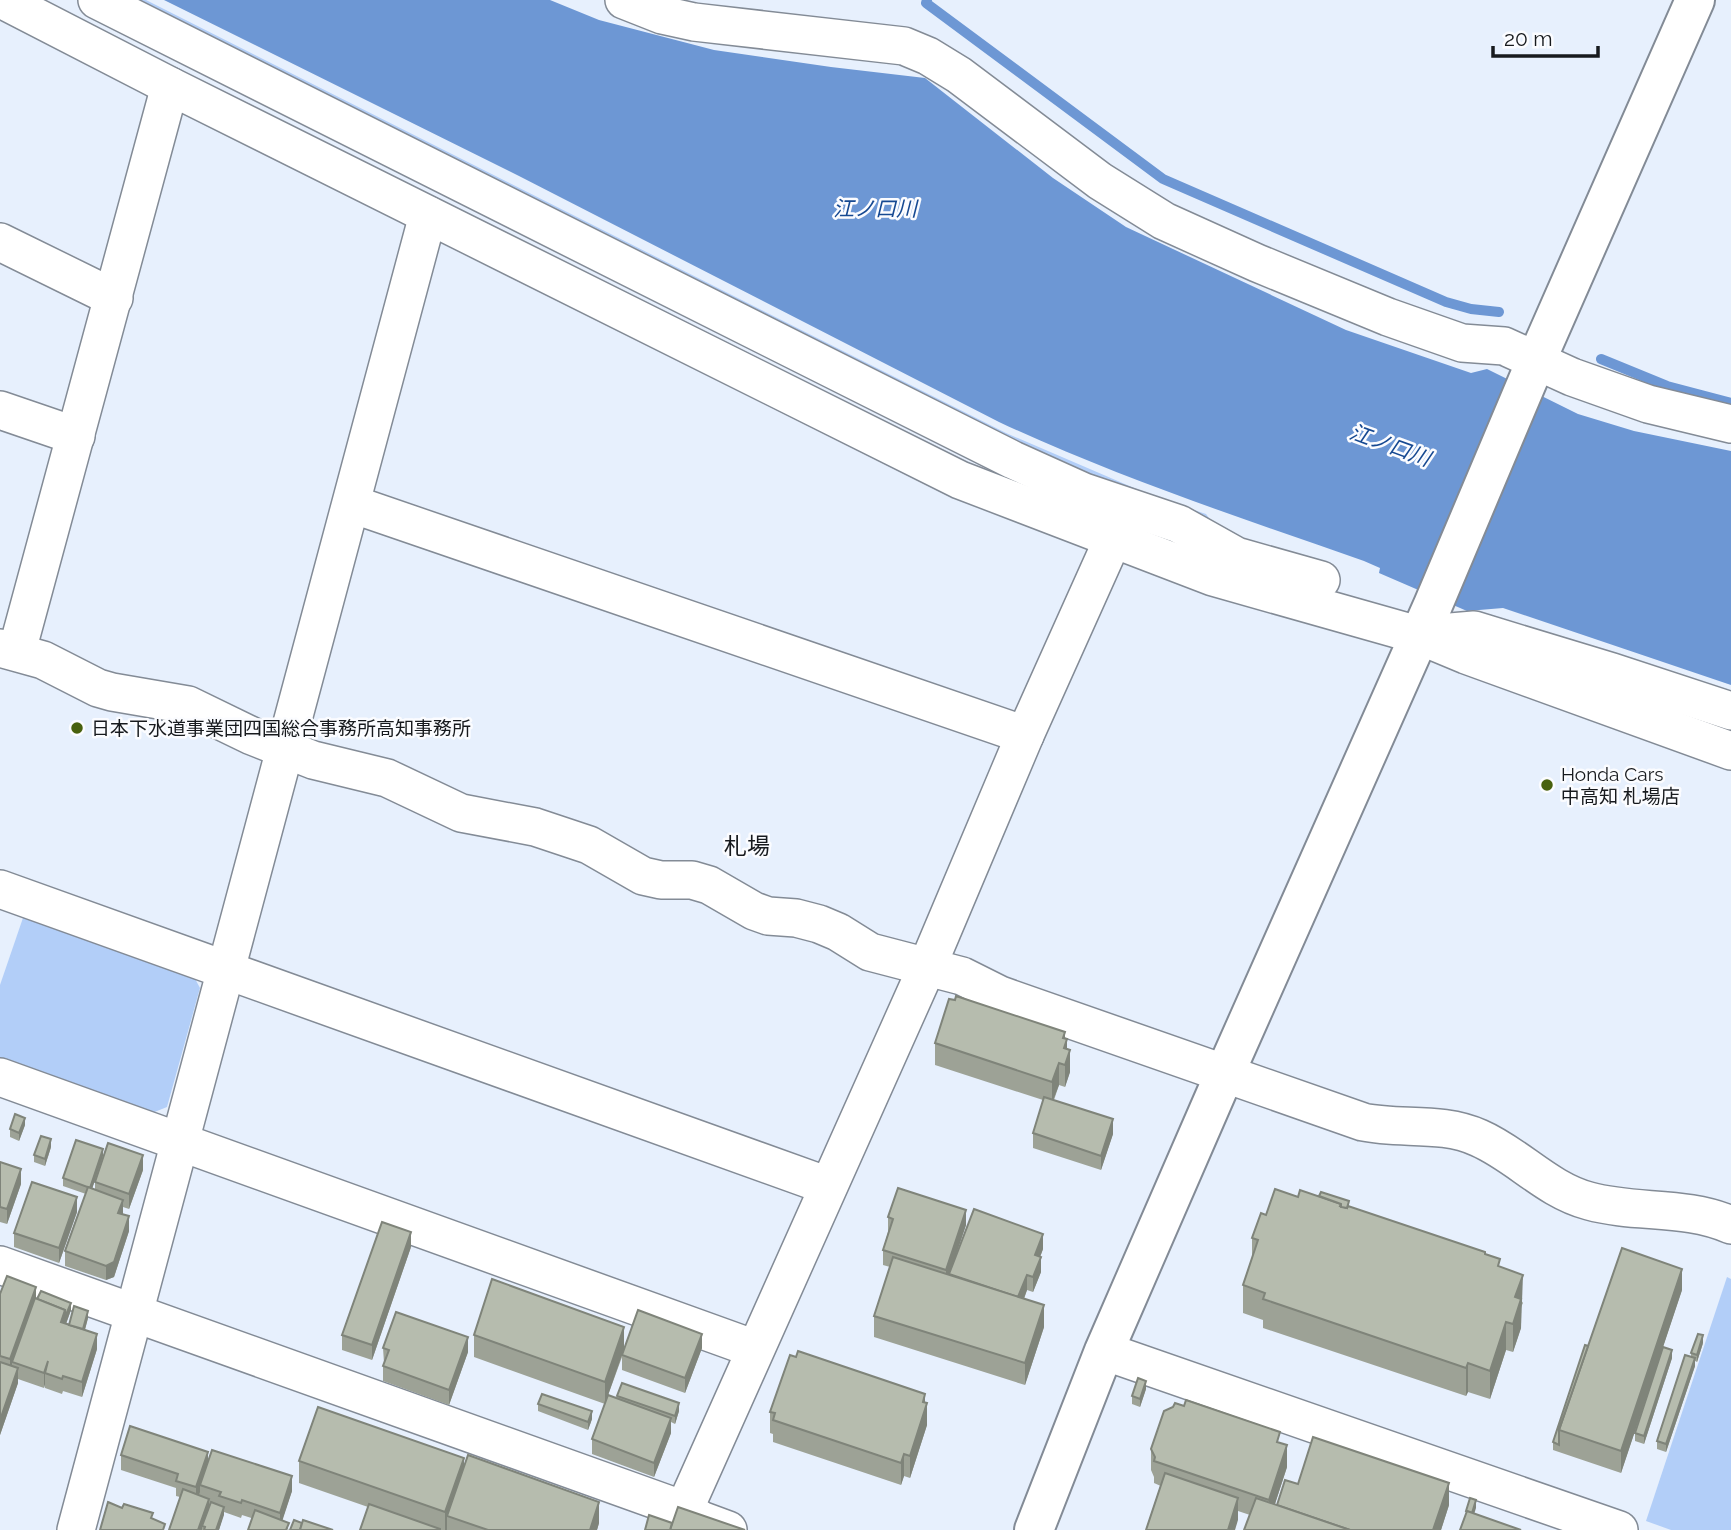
<svg xmlns="http://www.w3.org/2000/svg" width="1731" height="1530" viewBox="0 0 1731 1530" font-family="Raleway,'Noto Sans JP',sans-serif">
	<style>
		.green { fill: #b2cef8 }
		.water { fill: #6d97d4 }
		.lines { fill: none; stroke-linecap: round; stroke-linejoin: round }
		.stream { stroke: #6d97d4; stroke-width: 10 }
		.street-casing { stroke: #838b96; stroke-width: 40 }
		.secondary-casing { stroke: #838b96; stroke-width: 42 }
		.street { stroke: #fff; stroke-width: 37 }
		.secondary { stroke: #fff; stroke-width: 38 }
		.wall { fill: #9da296 }
		.shaded-wall { fill: #7f847a }
		.building { fill: #b6bcae; stroke: #7f847a; stroke-width: 2 }
		.poi-dot { fill: #48610e; stroke: #fbfcff; stroke-width: 2.5 }
		.labels { text-anchor: middle; dominant-baseline: central; stroke-width: 5; stroke-linejoin: round; paint-order: stroke }
		.poi-label { font-size: 19px; fill: #171a1e; stroke: #fbfcff; text-anchor: start }
		.water-label { font-size: 21px; font-style: italic; fill: #164992; stroke: #fbfcff }
		.quarter-label { font-size: 23px; fill: #171a1e; stroke: #fbfcff }
	</style>
	<rect width="100%" height="100%" fill="#e7f0fd"/>
	<!-- green -->
	<g class="green">
		<path d="M112 0H146L1006 433 1155 497 1206 514 1214 525 1143 503Z"/>
		<path d="M25 912 192 973 200 988 167 1107 152 1113 0 1059V985Z"/>
		<path d="M1727 1277 1731 1279V1530H1671L1646 1521Z"/>
	</g>
	<!-- water -->
	<path class="water" d="M164 0H550L599 20 714 50 831 67 925 78 1053 178 1126 227 1346 330 1471 373 1487 369 1578 414 1634 431 1731 451V685L1503 608 1467 611 1379 573 1380 568 1364 561C1241 518 1117 477 999 422L519 176Z"/>
	<g class="lines">
		<!-- stream -->
		<g class="stream">
			<path d="M927 0 926 3 1163 179 1446 302 1471 309 1499 312"/>
			<path d="M1601 359 1667 386 1731 403"/>
		</g>
		<defs>
			<g id="street">
				<path d="M3 0 170 86 960 480 1213 577 1418 635 1466 655 1731 751"/>
				<path d="M97 0 1013 460 1084 492 1179 524 1236 556 1321 580"/>
				<path d="M624 0 662 15 694 22 904 46 928 56 959 75 1100 181 1164 221 1257 263 1388 317 1462 343 1504 346 1572 377 1648 404 1731 424"/>
				<path d="M0 242 114 298"/>
				<path d="M0 410 76 436"/>
				<path d="M352 504 1025 735"/>
				<path d="M1427 634 1474 630 1612 672 1731 711"/>
				<path d="M0 648 43 660 98 688 112 692 188 705 252 736 313 760 387 778 461 813 535 827 589 845 643 876 661 880H692L709 885 754 911 768 916 796 918 819 924 838 932 870 952 962 976 1000 995 1363 1122C1401 1130 1442 1121 1479 1138 1518 1155 1547 1190 1589 1201 1636 1214 1685 1205 1731 1225"/>
				<path d="M17 651 170 86"/>
				<path d="M0 889 828 1186"/>
				<path d="M0 1077 755 1349"/>
				<path d="M0 1265 684 1510 701 1520 728 1530"/>
				<path d="M1104 1351 1619 1530"/>
				<path d="M684 1510 927 967 1025 735 1113 539"/>
				<path d="M76 1530 428 215"/>
			</g>
			<path id="secondary" d="M1034 1530 1104 1351 1225 1073 1433 605 1536 361 1695 0"/>
		</defs>
		<!-- street casing -->
		<use href="#street" class="street-casing"/>
		<!-- secondary casing -->
		<use href="#secondary" class="secondary-casing"/>
		<!-- street -->
		<use href="#street" class="street"/>
		<!-- secondary -->
		<use href="#secondary" class="secondary"/>
	</g>
	<!-- wall -->
	<g class="wall">
		<path d="M1065 1039 1070 1072 1065 1087 1059 1085 1054 1100 1113 1134 1101 1170 1033 1148V1133L1043 1100 935 1065V1043Z"/>
		<path d="M25 1125 19 1141 10 1137V1129Z"/>
		<path d="M51 1147 45 1166 34 1162V1155Z"/>
		<path d="M103 1156 92 1189H95V1182L143 1170 129 1209 123 1207V1214L129 1231 114 1277 106 1280 65 1266V1251L86 1194 63 1186V1178Z"/>
		<path d="M0 1162 21 1184 7 1224 0 1222Z"/>
		<path d="M1298 1197 1349 1206 1485 1254 1500 1267 1523 1303 1521 1307V1328L1513 1352 1506 1350 1490 1399 1468 1392 1466 1396 1263 1328V1320L1243 1313V1285L1252 1258V1238L1266 1215Z"/>
		<path d="M77 1212 59 1263 14 1247V1233Z"/>
		<path d="M888 1217 966 1225 952 1266 1043 1249 1040 1257 1041 1272 1033 1292 1027 1290 1024 1299 1044 1327 1025 1385 874 1337V1316L890 1267 883 1265V1250L888 1232Z"/>
		<path d="M411 1247 372 1360 342 1350V1335Z"/>
		<path d="M1682 1290 1663 1347 1672 1358 1644 1444 1635 1441V1433L1657 1365 1621 1473 1553 1450V1442L1588 1346Z"/>
		<path d="M0 1294 36 1299 71 1310 66 1324 69 1325 88 1318 85 1330 97 1349 82 1397 63 1391 62 1394 45 1388V1384L44 1388 18 1379V1383L0 1435Z"/>
		<path d="M474 1335 624 1348H702L685 1393 622 1370V1357L607 1398H617V1396L679 1411 675 1424 671 1422V1433L654 1477 592 1454V1439L605 1404 474 1357Z"/>
		<path d="M1703 1343 1697 1362 1695 1361V1366L1666 1452 1657 1449V1441L1691 1357V1353Z"/>
		<path d="M383 1348 468 1352 449 1405 383 1381V1366L384 1363Z"/>
		<path d="M1146 1389 1140 1407 1132 1404V1396Z"/>
		<path d="M925 1403 927 1425 910 1478 904 1476 901 1485 773 1442V1434L770 1433V1412Z"/>
		<path d="M538 1404 592 1419 588 1430 538 1411Z"/>
		<path d="M1280 1442 1287 1467 1275 1504 1277 1505 1298 1484 1449 1505 1441 1530H1244L1250 1515 1238 1511V1520L1154 1483V1477L1151 1470V1449Z"/>
		<path d="M121 1455 208 1460 292 1491 282 1520 289 1530 242 1515 241 1518 224 1512 219 1530H169L180 1497 176 1496V1488L121 1470Z"/>
		<path d="M299 1461 464 1466 599 1523 597 1530H447V1529V1530H360L368 1507 299 1483Z"/>
	</g>
	<!-- shaded-wall -->
	<g class="shaded-wall">
		<path d="M1065 1032V1045L1067 1039V1060L1070 1050V1072L1065 1087V1065L1063 1038Z"/>
		<path d="M1059 1063V1085L1052 1103V1082Z"/>
		<path d="M25 1118V1125L19 1141V1133Z"/>
		<path d="M1113 1119V1134L1101 1170V1156Z"/>
		<path d="M51 1139V1147L45 1166V1159Z"/>
		<path d="M103 1149V1156L90 1195V1188Z"/>
		<path d="M143 1155V1170L129 1209V1194Z"/>
		<path d="M21 1169V1184L7 1224V1209Z"/>
		<path d="M77 1197V1212L59 1263V1248Z"/>
		<path d="M123 1200V1215L118 1213Z"/>
		<path d="M966 1210V1225L946 1285V1270Z"/>
		<path d="M129 1216V1231L114 1277 106 1280V1266Z"/>
		<path d="M411 1232V1247L372 1360V1345Z"/>
		<path d="M1043 1234V1249L1035 1270V1255Z"/>
		<path d="M1041 1257V1272L1033 1292V1277Z"/>
		<path d="M1682 1269V1290L1621 1473V1451Z"/>
		<path d="M1027 1275V1290L1018 1314V1299Z"/>
		<path d="M1523 1275 1521 1328 1513 1352V1324L1515 1297Z"/>
		<path d="M36 1287V1302L12 1362V1367L10 1374V1359Z"/>
		<path d="M71 1303V1310L61 1337V1322L65 1310Z"/>
		<path d="M1044 1305V1327L1025 1385V1363Z"/>
		<path d="M88 1311V1318L82 1340V1332Z"/>
		<path d="M1506 1322V1350L1490 1399V1371Z"/>
		<path d="M624 1327V1349L605 1404V1382Z"/>
		<path d="M97 1334V1349L82 1397V1382Z"/>
		<path d="M702 1334V1348L685 1393V1378Z"/>
		<path d="M1703 1335V1343L1697 1362V1355Z"/>
		<path d="M468 1337V1352L449 1405V1390Z"/>
		<path d="M1672 1350V1358L1644 1444V1436Z"/>
		<path d="M1695 1358V1366L1666 1452V1444Z"/>
		<path d="M48 1361 45 1373V1384L44 1388V1373Z"/>
		<path d="M1468 1363V1392L1466 1396V1368Z"/>
		<path d="M18 1368V1383L0 1435V1420Z"/>
		<path d="M1146 1381V1389L1140 1407V1399Z"/>
		<path d="M925 1394V1410L927 1403V1425L910 1478V1456Z"/>
		<path d="M679 1403V1411L675 1424V1416Z"/>
		<path d="M592 1411V1419L588 1430V1422Z"/>
		<path d="M671 1418V1433L654 1477V1463Z"/>
		<path d="M1287 1445V1467L1269 1522V1500Z"/>
		<path d="M208 1452V1467L200 1485V1492L196 1502V1487Z"/>
		<path d="M904 1454V1476L901 1485V1463Z"/>
		<path d="M464 1458V1480L447 1516V1530H445V1512Z"/>
		<path d="M292 1476V1491L280 1528V1513Z"/>
		<path d="M1449 1483V1505L1441 1530H1433Z"/>
		<path d="M1238 1498V1520L1235 1530H1228Z"/>
		<path d="M209 1499V1514L202 1526V1530H198Z"/>
		<path d="M1476 1500V1508L1472 1521V1513Z"/>
		<path d="M599 1502V1523L597 1530H590Z"/>
		<path d="M224 1507V1515L219 1530H216Z"/>
	</g>
	<!-- building -->
	<g class="building">
		<path d="M956 996 1065 1032 1063 1038 1067 1039 1064 1048 1070 1050 1065 1065 1059 1063 1052 1082 935 1043 949 999 955 1000Z"/>
		<path d="M1044 1097 1113 1119 1101 1156 1033 1133Z"/>
		<path d="M15 1114 25 1118 19 1133 10 1129Z"/>
		<path d="M41 1136 51 1139 45 1159 34 1155Z"/>
		<path d="M76 1140 103 1149 90 1188 63 1178Z"/>
		<path d="M108 1143 143 1155 129 1194 95 1182Z"/>
		<path d="M0 1162 21 1169 7 1209 0 1207Z"/>
		<path d="M32 1182 77 1197 59 1248 14 1233Z"/>
		<path d="M88 1187 123 1200 118 1213 129 1216 114 1262 106 1266 65 1251Z"/>
		<path d="M898 1188 966 1210 946 1270 883 1250 893 1219 888 1217Z"/>
		<path d="M1275 1189 1298 1197 1300 1190 1341 1204 1340 1206 1347 1208 1348 1206 1485 1252V1254L1500 1259 1498 1266 1523 1275 1515 1297 1521 1299 1513 1324 1506 1322 1490 1371 1468 1363 1466 1368 1263 1299 1265 1293 1243 1285 1258 1240 1252 1238 1261 1213 1266 1215Z"/>
		<path d="M1321 1192 1349 1201 1347 1208 1341 1207V1204L1319 1196Z"/>
		<path d="M974 1209 1043 1234 1035 1255 1041 1257 1033 1277 1027 1275 1018 1297 949 1274Z"/>
		<path d="M382 1222 411 1232 372 1345 342 1335Z"/>
		<path d="M1622 1248 1682 1269 1621 1451 1559 1430Z"/>
		<path d="M893 1257 1044 1305 1025 1363 874 1316Z"/>
		<path d="M7 1276 36 1287 10 1359 0 1356V1294Z"/>
		<path d="M492 1279 624 1327 605 1382 474 1335Z"/>
		<path d="M41 1291 71 1303 65 1317V1310L37 1299Z"/>
		<path d="M35 1298 65 1310 61 1322 97 1334 82 1382 63 1376 62 1379 45 1373 48 1361 44 1373 12 1362Z"/>
		<path d="M74 1306 88 1311 83 1329 69 1325Z"/>
		<path d="M638 1310 702 1334 685 1378 622 1355Z"/>
		<path d="M396 1312 468 1337 449 1390 383 1366 389 1350 383 1348Z"/>
		<path d="M1698 1334 1703 1335 1697 1355 1691 1353Z"/>
		<path d="M1585 1345 1588 1346 1559 1430V1445L1553 1442Z"/>
		<path d="M1663 1347 1672 1350 1644 1436 1635 1433Z"/>
		<path d="M798 1351 925 1394 923 1402 927 1403 910 1456 904 1454 901 1463 773 1420 775 1413 770 1412 790 1355 796 1357Z"/>
		<path d="M1685 1355 1695 1358 1666 1444 1657 1441Z"/>
		<path d="M0 1362 18 1368 0 1420Z"/>
		<path d="M1138 1378 1146 1381 1140 1399 1132 1396Z"/>
		<path d="M622 1383 679 1403 675 1416 617 1396Z"/>
		<path d="M542 1394 592 1411 588 1422 538 1404Z"/>
		<path d="M608 1395 671 1418 654 1463 592 1439Z"/>
		<path d="M1186 1400 1280 1432 1277 1442 1287 1445 1269 1500 1154 1461 1155 1457 1151 1449 1164 1411 1173 1407 1175 1403 1184 1406Z"/>
		<path d="M318 1407 464 1458 445 1512 299 1461Z"/>
		<path d="M130 1426 208 1452 196 1487 176 1481 178 1474 121 1455Z"/>
		<path d="M1313 1437 1449 1483 1433 1530H1350L1277 1505 1285 1480 1298 1484Z"/>
		<path d="M212 1450 292 1476 280 1513 242 1500 241 1503 219 1496 221 1492 200 1485Z"/>
		<path d="M468 1455 599 1502 590 1530H488L447 1516Z"/>
		<path d="M1165 1473 1238 1498 1228 1530H1146Z"/>
		<path d="M183 1489 209 1499 198 1530H169Z"/>
		<path d="M1256 1498 1350 1530H1244Z"/>
		<path d="M1470 1498 1476 1500 1472 1513 1466 1511Z"/>
		<path d="M108 1502 122 1508 124 1504 153 1513 151 1518 165 1524 163 1530H100Z"/>
		<path d="M211 1502 224 1507 216 1530H204L205 1527 202 1526Z"/>
		<path d="M369 1504 440 1529V1530H360Z"/>
		<path d="M678 1507 745 1530H670Z"/>
		<path d="M255 1510 289 1523 286 1530H248Z"/>
		<path d="M1467 1511 1521 1530H1460Z"/>
		<path d="M649 1515 672 1523 670 1530H645Z"/>
		<path d="M294 1520 302 1523 300 1530H290Z"/>
		<path d="M303 1520 333 1530H300Z"/>
	</g>
	<!-- markers -->
	<g class="poi-dot">
		<circle cx="77" cy="728" r="7"/>
		<circle cx="1547" cy="785" r="7"/>
	</g>
	<g class="labels">
		<!-- poi labels -->
		<g class="poi-label">
			<text x="91" y="728">日本下水道事業団四国総合事務所高知事務所</text>
			<text x="1561" y="774">Honda Cars<tspan x="1561" dy="22">中高知 札場店</tspan></text>
		</g>
		<!-- water labels -->
		<g class="water-label">
			<text x="875" y="208">江ノ口川</text>
			<text transform="translate(1390 445) rotate(20)">江ノ口川</text>
		</g>
		<!-- quarter labels -->
		<g class="quarter-label">
			<text x="747" y="845">札場</text>
		</g>
	</g>
	<!-- scale -->
	<path d="M1493 46v10h105v-10" fill="none" stroke="#171a1e" stroke-width="3.5"/>
	<text x="1504" y="46" font-size="21" fill="#171a1e" stroke="#fbfcff" stroke-width="5" paint-order="stroke">20 m</text>
</svg>
